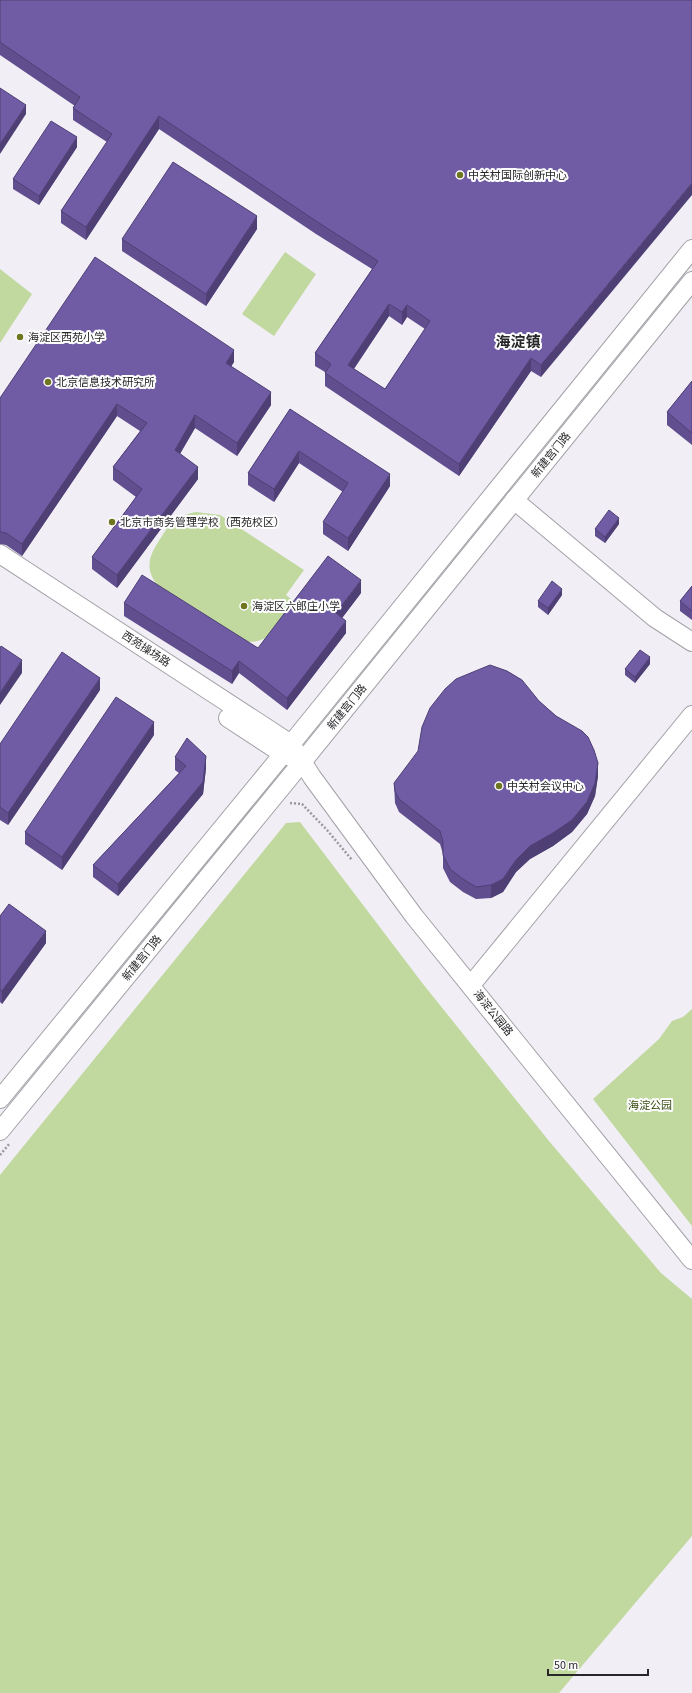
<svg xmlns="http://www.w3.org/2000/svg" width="692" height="1693" viewBox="0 0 692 1693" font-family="'Source Sans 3','Noto Sans SC',sans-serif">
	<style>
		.green { fill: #c1d99f }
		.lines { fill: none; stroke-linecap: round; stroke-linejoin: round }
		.minor-casing { stroke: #a3a1a7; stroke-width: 20 }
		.path { stroke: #9b999e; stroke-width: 2.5; stroke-dasharray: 2 2; stroke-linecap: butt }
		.minor { stroke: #fff; stroke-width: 18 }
		.wall { fill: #604e8e; fill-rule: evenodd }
		.shaded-wall { fill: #4e4074 }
		.building { fill: #705ba5; stroke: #4e4074; fill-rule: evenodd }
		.poi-dot { fill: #6e7620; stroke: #fdfdfe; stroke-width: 1.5 }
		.labels { text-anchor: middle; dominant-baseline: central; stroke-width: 4; stroke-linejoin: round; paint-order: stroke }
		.poi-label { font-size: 11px; fill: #272628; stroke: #fdfdfe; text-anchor: start }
		.street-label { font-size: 11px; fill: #272628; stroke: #fdfdfe }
		.park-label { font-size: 11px; fill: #384c10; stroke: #fdfdfe }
		.district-label { font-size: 15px; font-weight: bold; fill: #272628; stroke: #fdfdfe }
	</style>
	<rect width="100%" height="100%" fill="#f1eef6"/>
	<!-- green -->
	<g class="green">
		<path d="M285 252 316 274 274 336 242 314Z"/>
		<path d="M0 269 32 294 0 343Z"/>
		<path d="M196 512 220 515 304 570 286 595 296 603C282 621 273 643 247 642L158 586C143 567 150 554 162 536 165 532 168 525 173 521 180 516 187 514 196 512Z"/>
		<path d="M300 822 423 984 549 1141 661 1273 692 1299V1536L559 1693H0V1175L286 823Z"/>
		<path d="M692 1009V1226L593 1099 659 1039 672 1021 683 1017Z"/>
	</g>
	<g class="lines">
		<defs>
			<g id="minor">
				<path d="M514 500 655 618 692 642"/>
				<path d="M0 554 291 744 312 777 414 916 692 1260"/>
				<path d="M228 718 283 754 294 758"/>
				<path d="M471 985 692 715"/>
				<path d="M0 1099 283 754 692 249"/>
				<path d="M0 1131 303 761 692 281"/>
			</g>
		</defs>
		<!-- minor casing -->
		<use href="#minor" class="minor-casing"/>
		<!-- path -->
		<g class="path">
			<path d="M290 803 302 804 327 830 352 860"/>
			<path d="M0 1155 10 1143"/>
		</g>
		<!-- minor -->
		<use href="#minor" class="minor"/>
	</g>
	<!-- wall -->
	<g class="wall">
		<path d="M0 0H692L541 377 531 371 459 476 325 386V372L315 366V353L372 269 316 234 159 129 86 240 61 223V211L107 142 73 120V108L75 106 0 55ZM389 316 402 325 407 317 425 329 385 389 354 369Z"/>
		<path d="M77 147 39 205 13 189V179Z"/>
		<path d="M257 229 206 306 122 251V239Z"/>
		<path d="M234 362 231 366 271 405 237 456 195 428 180 454 198 479 117 588 92 569V557L136 497 113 480V467L140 431 117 416 22 556 6 545 0 544V398Z"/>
		<path d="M692 381V445L667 425V412Z"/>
		<path d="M290 409 390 486 348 551 323 534V522L343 492 299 463 274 502 248 485V473Z"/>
		<path d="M619 524 605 543 595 536V529Z"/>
		<path d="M692 586V620L680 611V601Z"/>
		<path d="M361 593 342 618 346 633 287 710 239 673 232 684 124 616V603L258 648Z"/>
		<path d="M562 595 548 615 538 607V601Z"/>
		<path d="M650 664 635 683 625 675V669Z"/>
		<path d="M100 690 8 825 0 820V744Z"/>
		<path d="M539 701 556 716 598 776 595 796 587 814 572 832 553 846 530 859 516 872 503 892 491 898 476 899 463 892 450 882 443 868V854L440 844 399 812 395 803 394 783Z"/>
		<path d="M154 735 62 870 25 844V832Z"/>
		<path d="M175 757 206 768 203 794 118 896 93 877V865L179 773 175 770Z"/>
		<path d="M0 916 46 943 2 1004 0 1002Z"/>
	</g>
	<!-- shaded-wall -->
	<g class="shaded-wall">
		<path d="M26 105V114L0 154V144Z"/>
		<path d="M159 116V129L86 240V227Z"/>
		<path d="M77 137V147L39 205V196Z"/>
		<path d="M692 183V195L541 377V365Z"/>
		<path d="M257 216V229L206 306V294Z"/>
		<path d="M389 304V316L348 377V365Z"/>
		<path d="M407 305V317L402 325V312Z"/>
		<path d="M234 350V362L226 375V363Z"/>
		<path d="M531 358V371L459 476V464Z"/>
		<path d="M271 392V405L237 456V443Z"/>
		<path d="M117 404V416L22 556V544Z"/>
		<path d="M195 415V428L175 462V450Z"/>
		<path d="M299 451V463L274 502V489Z"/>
		<path d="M198 467V479L117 588V575Z"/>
		<path d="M390 474V486L348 551V538Z"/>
		<path d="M619 518V524L605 543V537Z"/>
		<path d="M361 580V593L336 626V613Z"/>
		<path d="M562 589V595L548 615V608Z"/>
		<path d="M346 621V633L287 710V698Z"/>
		<path d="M650 657V664L635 683V677Z"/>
		<path d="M22 660V673L0 705V693Z"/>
		<path d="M239 661V673L232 684V671Z"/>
		<path d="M100 678V690L8 825V813Z"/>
		<path d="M154 722V735L62 870V857Z"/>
		<path d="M206 756V768L203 794 118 896V884Z"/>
		<path d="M598 763V776L595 796 587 814 572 832 553 846 530 859 516 872 503 892 491 898V885L516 860Z"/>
		<path d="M46 931V943L2 1004V991Z"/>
	</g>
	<!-- building -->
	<g class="building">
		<path d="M0 0H692V183L541 365 531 358 459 464 325 373 331 364 315 353 378 261 316 221 159 116 86 227 61 211 112 134 73 108 80 97 0 42ZM389 304 402 312 407 305 430 321 385 389 348 365Z"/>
		<path d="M0 88 26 105 0 144Z"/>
		<path d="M51 121 77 137 39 196 13 179Z"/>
		<path d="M173 162 257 216 206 294 122 239Z"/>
		<path d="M95 257 234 350 226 363 271 392 237 443 195 415 175 450 198 467 117 575 92 557 142 489 113 467 147 423 117 404 22 544 6 533 0 532V398Z"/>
		<path d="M692 381V433L667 412Z"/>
		<path d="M290 409 390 474 348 538 323 522 348 483 299 451 274 489 248 473Z"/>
		<path d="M609 510 619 518 605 537 595 529Z"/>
		<path d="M328 556 361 580 336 613 346 621 287 698 239 661 232 671 124 603 142 575 258 648Z"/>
		<path d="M552 581 562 589 548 608 538 601Z"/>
		<path d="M692 586V611L680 601Z"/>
		<path d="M1 646 22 660 0 693V648Z"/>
		<path d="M640 650 650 657 635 677 625 669Z"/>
		<path d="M62 652 100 678 8 813 0 807V744Z"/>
		<path d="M490 665 507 671 522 680 539 701 556 716 582 731 588 737 594 750 598 763 595 783 587 802 572 820 553 833 530 846 516 860 503 879 491 885 476 887 463 879 450 869 443 855V842L440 831 399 799 395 791 394 783 418 751 422 727 430 708 445 689 456 679Z"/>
		<path d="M116 697 154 722 62 857 25 832Z"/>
		<path d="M187 738 206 756 203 782 118 884 93 865 186 766 175 757Z"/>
		<path d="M9 904 46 931 2 991 0 990V916Z"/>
	</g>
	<!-- markers -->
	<g class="poi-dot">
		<circle cx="460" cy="175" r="4"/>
		<circle cx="20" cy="337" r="4"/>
		<circle cx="48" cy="382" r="4"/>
		<circle cx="112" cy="522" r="4"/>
		<circle cx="244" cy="606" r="4"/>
		<circle cx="499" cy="786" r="4"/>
	</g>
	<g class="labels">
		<!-- poi labels -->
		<g class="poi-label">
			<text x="468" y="175">中关村国际创新中心</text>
			<text x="28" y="337">海淀区西苑小学</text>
			<text x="56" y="382">北京信息技术研究所</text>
			<text x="120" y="522">北京市商务管理学校（西苑校区）</text>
			<text x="252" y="606">海淀区六郎庄小学</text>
			<text x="507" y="786">中关村会议中心</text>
		</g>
		<!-- street labels -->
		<g class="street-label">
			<text transform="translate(551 455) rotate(-51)">新建宫门路</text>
			<text transform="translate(146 649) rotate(33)">西苑操场路</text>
			<text transform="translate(347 707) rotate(-51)">新建宫门路</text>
			<text transform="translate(142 958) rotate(-51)">新建宫门路</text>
			<text transform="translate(493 1013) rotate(51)">海淀公园路</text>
		</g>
		<!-- park labels -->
		<g class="park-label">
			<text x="650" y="1105">海淀公园</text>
		</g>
		<!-- district labels -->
		<g class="district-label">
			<text x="518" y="342">海淀镇</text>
		</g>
	</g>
	<!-- scale -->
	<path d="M548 1669v6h100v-6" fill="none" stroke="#272628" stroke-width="2"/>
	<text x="554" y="1669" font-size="12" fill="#272628" stroke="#fdfdfe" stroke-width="3" paint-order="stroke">50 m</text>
</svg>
